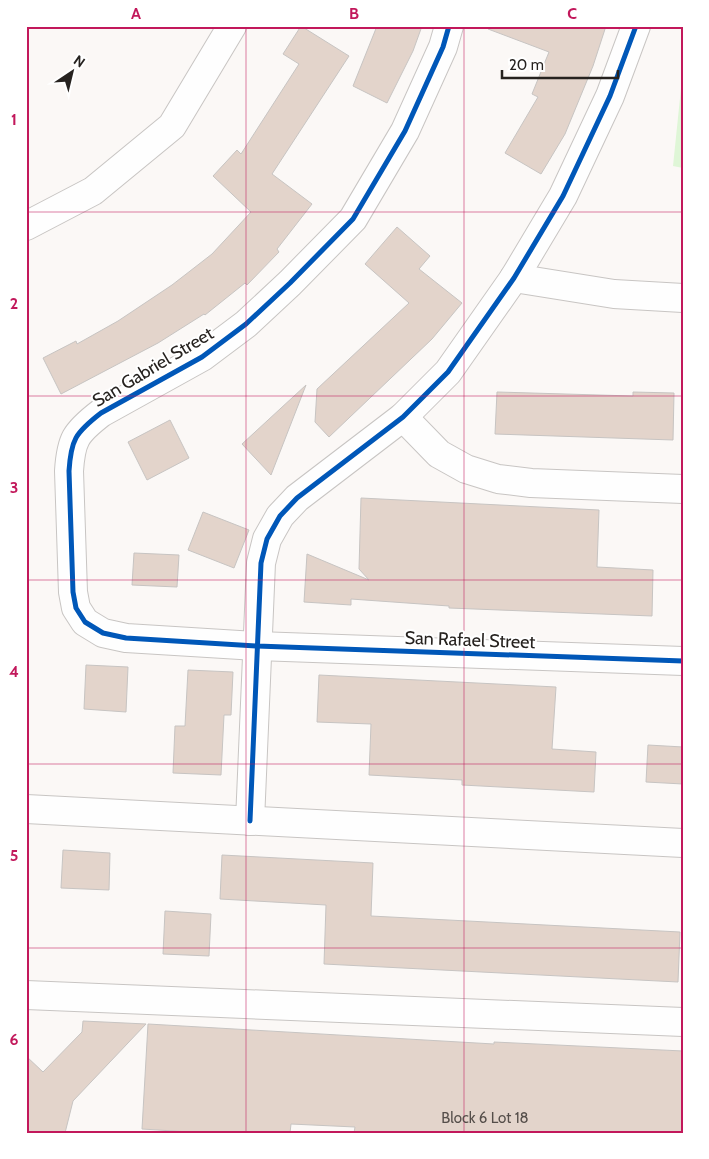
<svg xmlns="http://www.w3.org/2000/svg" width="709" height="1159" viewBox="0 0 709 1159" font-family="Cabin,sans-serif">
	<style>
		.green { fill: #dff6d7 }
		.building { fill: #e3d4cb; stroke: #c7c4c2 }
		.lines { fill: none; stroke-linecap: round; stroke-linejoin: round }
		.street-casing { stroke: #c8c5c3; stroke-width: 30 }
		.secondary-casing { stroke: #c8c5c3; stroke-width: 30 }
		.street { stroke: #fefefe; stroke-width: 28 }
		.secondary { stroke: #fefefe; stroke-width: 28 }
		.cycleway-casing { stroke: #fff; stroke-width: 8 }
		.cycleway { stroke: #0057b8; stroke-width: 5 }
		.grid { fill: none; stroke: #c2185b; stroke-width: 1; stroke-opacity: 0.55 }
		.labels { text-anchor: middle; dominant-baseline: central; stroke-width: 4; stroke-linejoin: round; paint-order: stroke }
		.number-label { font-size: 15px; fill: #554e4a }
		.street-label { font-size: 18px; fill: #26221f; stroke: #fff }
		.neatline { fill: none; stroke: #c2185b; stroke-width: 2 }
		.grid-label { font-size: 16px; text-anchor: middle; font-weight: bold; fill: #c2185b }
	</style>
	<rect width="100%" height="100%" fill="#fbf8f6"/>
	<!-- green -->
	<path class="green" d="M683 69V168L673 166Z"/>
	<!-- building -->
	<g class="building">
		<path d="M301 26 349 56 272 174 312 204 277 249 279 252 247 285 245 283 205 315 204 314 158 343 61 394 43 358 76 341 77 344 118 321 172 285 212 254 251 212 213 176 237 150 241 154 299 64 283 54Z"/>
		<path d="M377 26H422L413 51 387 103 353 86Z"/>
		<path d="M489 26H606L593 66 565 134 541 174 505 153 538 97 532 94 549 52 488 29Z"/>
		<path d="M397 227 430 256 419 269 462 303 432 339 329 437 315 422 317 389 409 303 365 264Z"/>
		<path d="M306 385 271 475 242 444Z"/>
		<path d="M497 392 633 396V392L674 393 673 440 495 434Z"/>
		<path d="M170 420 189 458 147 480 128 442Z"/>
		<path d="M361 498 599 510 597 567 653 570 652 616 449 608V606L351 599V605L304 602 307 554 369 580 359 569Z"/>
		<path d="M203 512 249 530 234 568 188 550Z"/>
		<path d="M134 553 179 555 177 587 132 585Z"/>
		<path d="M86 665 128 667 126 712 84 709Z"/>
		<path d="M188 670 233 672 231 715H224L221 775 173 773 175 726H185Z"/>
		<path d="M319 675 556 687 552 749 596 752 594 792 462 785V780L369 775 371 724 317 722Z"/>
		<path d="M648 745 683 747V784L646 782Z"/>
		<path d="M63 850 110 853 109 890 61 888Z"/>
		<path d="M222 855 373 863 371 916 680 932 678 982 324 964 326 905 220 899Z"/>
		<path d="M165 911 211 914 209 956 163 954Z"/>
		<path d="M83 1021 146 1024 73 1101 65 1133H26V1056L43 1072 82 1032Z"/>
		<path d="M148 1024 494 1044V1042L683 1051V1133H354L355 1127 291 1124 290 1133H205L142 1129Z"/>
	</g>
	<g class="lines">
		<defs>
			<g id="street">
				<path d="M449 26 443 47 405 131 353 219 290 283 246 324 202 357 101 413C75 433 71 440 69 471L73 592 76 608 85 622 103 633 126 638 257 646 683 661"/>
				<path d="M514 278 614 294 683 298"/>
				<path d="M403 417 439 454 466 469 498 479 531 483 683 489"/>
				<path d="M26 809 683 843"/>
				<path d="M250 821 261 563 267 539 280 516 297 498 403 417 448 372 514 278 563 196 610 96 636 26"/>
				<path d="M26 995 683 1022"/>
			</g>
			<path id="secondary" d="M26 226 93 191 172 126 232 26"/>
		</defs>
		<!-- street casing -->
		<use href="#street" class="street-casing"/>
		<!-- secondary casing -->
		<use href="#secondary" class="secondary-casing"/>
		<!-- street -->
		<use href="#street" class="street"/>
		<!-- secondary -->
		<use href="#secondary" class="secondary"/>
		<defs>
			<g id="cycleway">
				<path d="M449 26 443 47 405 131 353 219 290 283 246 324 202 357 101 413C75 433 71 440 69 471L73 592 76 608 85 622 103 633 126 638 257 646 683 661"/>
				<path d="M250 821 261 563 267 539 280 516 297 498 403 417 448 372 514 278 563 196 610 96 636 26"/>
			</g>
		</defs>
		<!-- cycleway casing -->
		<use href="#cycleway" class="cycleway-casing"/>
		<!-- cycleway -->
		<use href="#cycleway" class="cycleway"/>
	</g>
	<!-- grid -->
	<path class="grid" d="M246 26V1133M464 26V1133M26 212H683M26 396H683M26 580H683M26 764H683M26 948H683"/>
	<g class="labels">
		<!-- number labels -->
		<g class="number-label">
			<text x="485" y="1118">Block 6 Lot 18</text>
		</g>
		<!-- street labels -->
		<g class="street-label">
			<text transform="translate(153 367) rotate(-31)">San Gabriel Street</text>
			<text transform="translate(470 640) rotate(2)">San Rafael Street</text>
		</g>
	</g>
	<!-- border -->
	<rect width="709" height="1159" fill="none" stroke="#ffffff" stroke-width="55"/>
	<!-- north arrow -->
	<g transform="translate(72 72) rotate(35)" stroke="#ffffff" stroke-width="4" paint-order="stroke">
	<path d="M0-4L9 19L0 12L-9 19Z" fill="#26221f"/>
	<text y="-8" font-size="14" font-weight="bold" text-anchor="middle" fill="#26221f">N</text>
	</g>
	<!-- scale -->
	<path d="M502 70v8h116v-8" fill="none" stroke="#26221f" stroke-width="2.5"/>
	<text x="509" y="70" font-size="15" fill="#26221f" stroke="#ffffff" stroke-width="4" paint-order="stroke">20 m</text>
	<rect x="28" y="28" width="654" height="1104" class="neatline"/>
	<g class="grid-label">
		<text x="136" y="19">A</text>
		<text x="354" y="19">B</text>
		<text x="572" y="19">C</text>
		<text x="14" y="125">1</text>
		<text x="14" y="309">2</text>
		<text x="14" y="493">3</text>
		<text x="14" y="677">4</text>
		<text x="14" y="861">5</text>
		<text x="14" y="1045">6</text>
	</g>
</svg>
